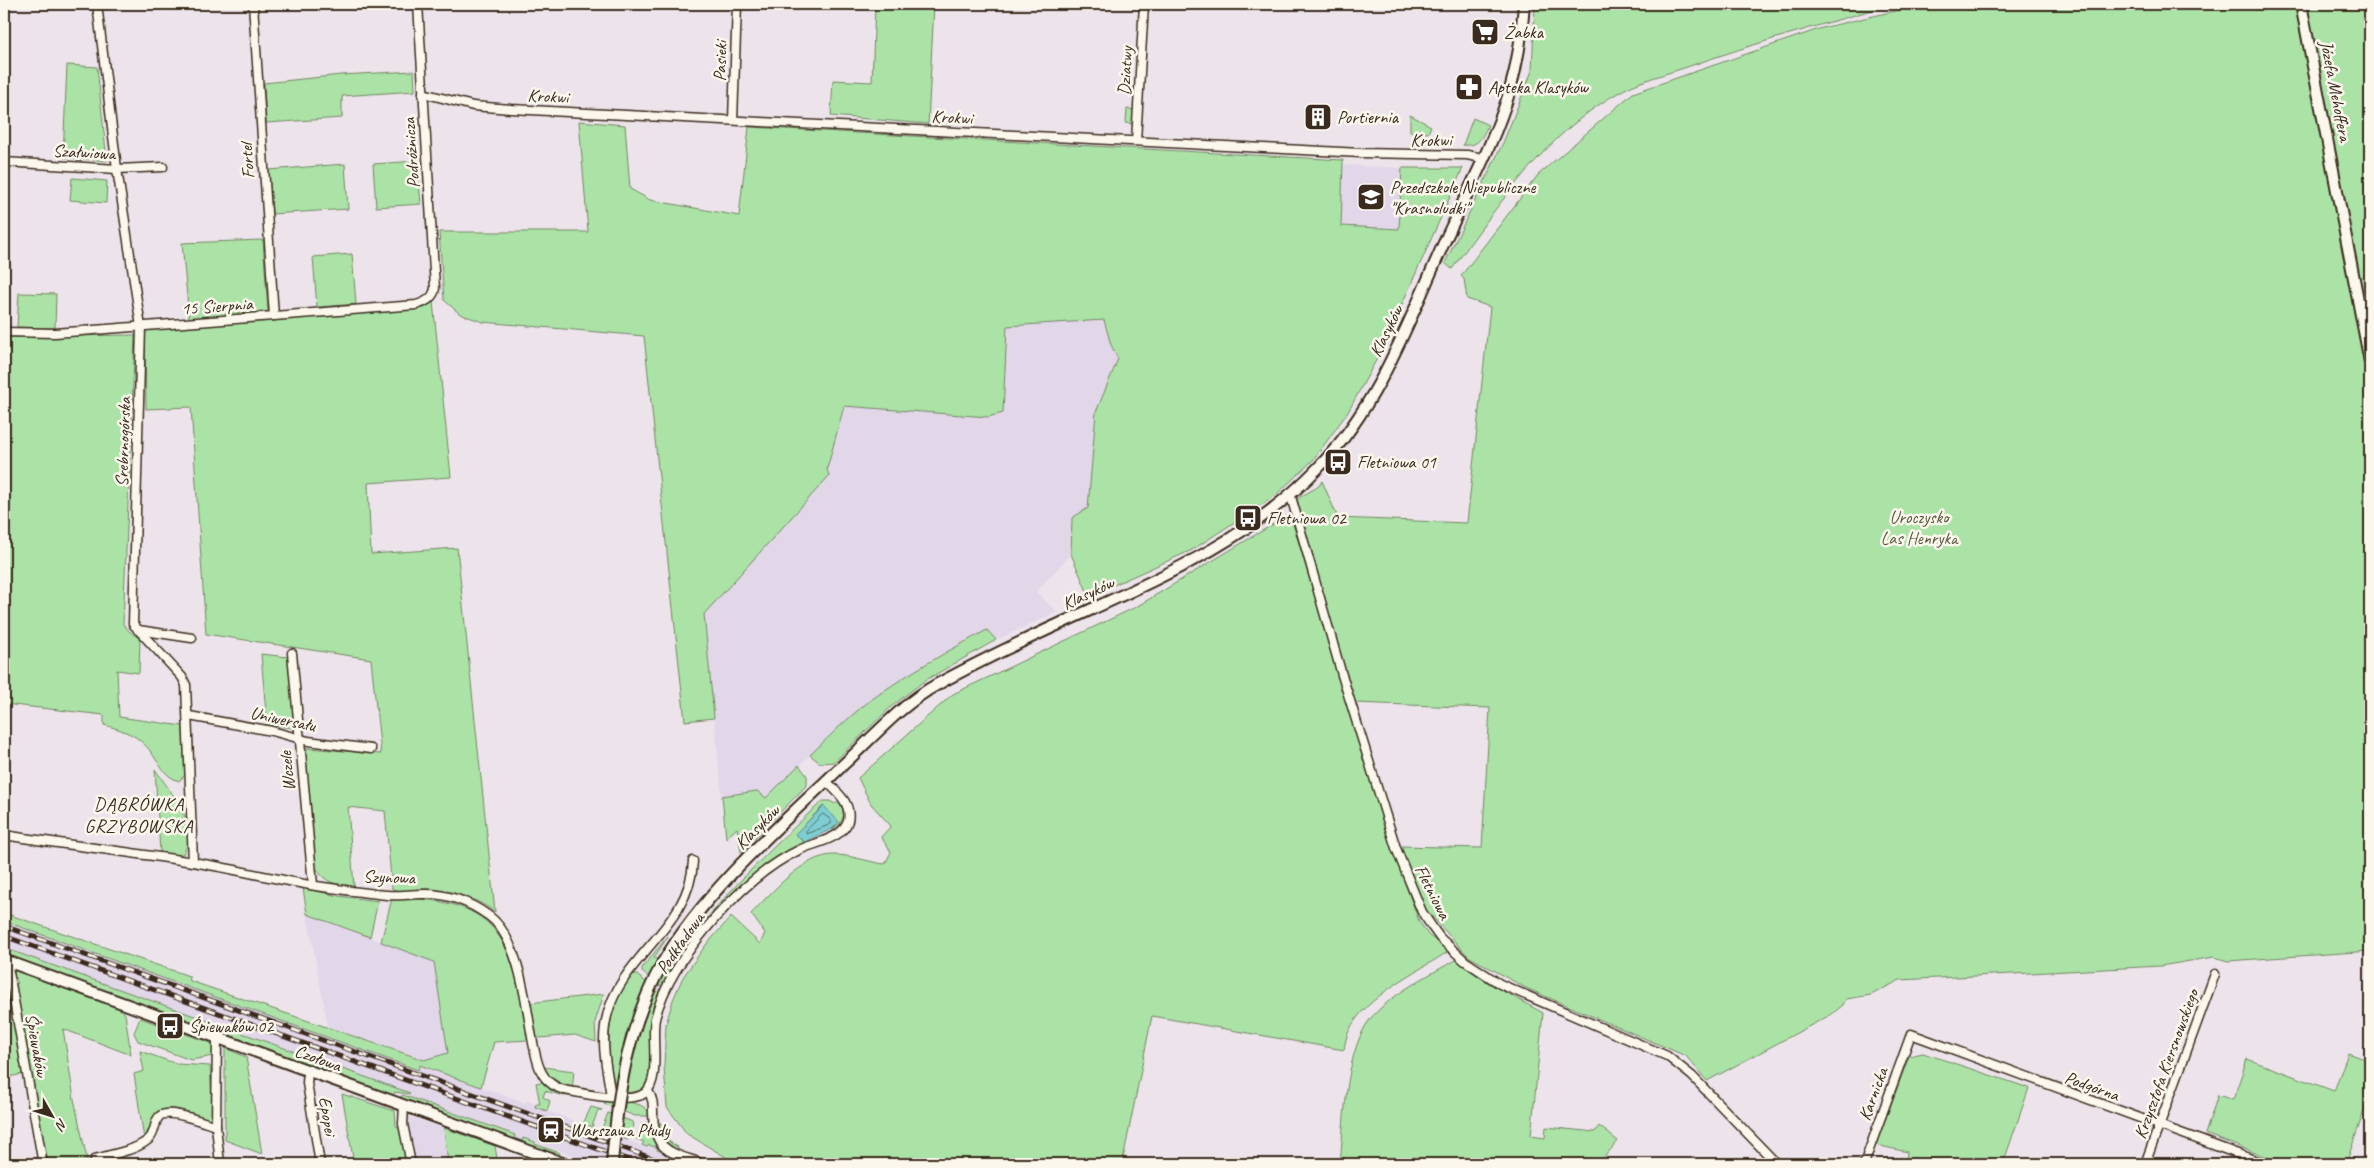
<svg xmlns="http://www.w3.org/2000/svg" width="2374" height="1168" viewBox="0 0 2374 1168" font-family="Caveat,sans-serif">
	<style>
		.built { fill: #e2d6e9 }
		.green { fill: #abe3a7; stroke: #738662 }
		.water { fill: #7dced3; stroke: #638c8b }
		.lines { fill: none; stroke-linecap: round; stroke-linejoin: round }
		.shore { stroke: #556c66; stroke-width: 1 }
		.minor-casing { stroke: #3b2a1e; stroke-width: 11 }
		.tertiary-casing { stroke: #3b2a1e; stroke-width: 14 }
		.minor { stroke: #fbf7ec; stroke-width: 8 }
		.tertiary { stroke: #fbf7ec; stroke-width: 10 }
		.rail-casing { stroke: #3b2a1e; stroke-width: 5 }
		.rail { stroke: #fbf7ec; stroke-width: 3; stroke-dasharray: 9; stroke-linecap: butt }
		.tertiary-bridge-casing { stroke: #3b2a1e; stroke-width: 14; stroke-linecap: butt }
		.tertiary-bridge { stroke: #fbf7ec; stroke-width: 10 }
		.labels { text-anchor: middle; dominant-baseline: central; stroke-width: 5; stroke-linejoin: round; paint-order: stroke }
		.poi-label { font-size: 18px; fill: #3b2a1e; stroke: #fbf7ec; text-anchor: start }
		.street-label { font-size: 18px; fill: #3b2a1e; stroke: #fbf7ec }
		.park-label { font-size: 18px; fill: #575840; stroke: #fbf7ec }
		.neighbourhood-label { font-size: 19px; letter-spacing: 1px; fill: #3b2a1e; stroke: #fbf7ec }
	</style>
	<rect width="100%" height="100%" fill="#ece4ea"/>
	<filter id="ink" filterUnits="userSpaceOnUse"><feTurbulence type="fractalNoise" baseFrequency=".02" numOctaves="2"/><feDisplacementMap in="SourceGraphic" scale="10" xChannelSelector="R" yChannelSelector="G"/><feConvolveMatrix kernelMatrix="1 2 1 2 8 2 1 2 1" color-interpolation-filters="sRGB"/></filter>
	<g filter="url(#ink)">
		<!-- built -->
		<g class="built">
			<path d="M1343 165 1402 168 1399 229 1340 226Z"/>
			<path d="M1104 320 1111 345 1118 359 1096 412 1088 508 1072 518 1071 554 1036 592 1057 612 996 640 987 631 934 658 878 695 843 723 766 798 757 791 722 796 704 614 829 476 827 469 844 406 988 417 1003 413 1007 326Z"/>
			<path d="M307 914 434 962 448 1053 424 1060 328 1027Z"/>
			<path d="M4 921 418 1070 420 1065 525 1103 527 1100 536 1104V1107L647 1147 648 1145 691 1164H597L524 1138 522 1141 513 1138 514 1135 409 1097V1093L4 948Z"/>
			<path d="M407 1116 444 1128 448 1164H414Z"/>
		</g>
		<!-- green -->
		<g class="green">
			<path d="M864 4H934L928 124 831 116 833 80 872 82 875 5Z"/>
			<path d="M1535 4H1893C1824 24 1755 43 1687 67 1666 74 1642 80 1623 90 1548 131 1501 201 1452 269L1445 263 1503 143 1532 71Z"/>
			<path d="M1925 4H2370V951L2228 961 2214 957 2160 966 1900 980 1871 995 1846 999 1843 1005 1832 1014 1707 1081 1686 1056 1526 988 1468 956 1425 909 1401 846 1482 848 1490 708 1354 703 1297 499 1319 486 1322 481 1338 518 1467 523 1490 307 1467 299 1464 279 1461 276 1538 175 1633 93 1822 28Z"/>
			<path d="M67 65 97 67 107 161 63 157Z"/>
			<path d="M414 71 415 91 342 96V118L266 123 264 83 341 75Z"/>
			<path d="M1127 109 1134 110 1133 124 1126 123Z"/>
			<path d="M1410 115 1431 126 1428 133 1410 132Z"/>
			<path d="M1473 118 1488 125C1482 137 1479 147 1463 145Z"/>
			<path d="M579 121 625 125 630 189 650 200 739 216 749 127 1343 160 1341 226 1399 229 1402 168H1463L1381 351 1348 412 1313 460 1276 495 1192 550 1089 596 1071 554 1072 518 1088 508 1096 412 1118 359 1111 345 1104 320 1007 326 1003 413 988 417 844 406 827 469 829 476 704 614 714 718 685 721 644 336 483 322 460 314 444 300 439 232H588Z"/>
			<path d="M417 161 421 204 376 207 373 164Z"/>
			<path d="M345 164 348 209 272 214 269 170Z"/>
			<path d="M72 178 107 181 106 203 70 200Z"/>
			<path d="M263 240 268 312 189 318 182 243Z"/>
			<path d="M352 254 356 304 317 307 313 257Z"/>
			<path d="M19 293 56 294 55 328 17 327Z"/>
			<path d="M433 302 451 477 368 483 371 554 457 548 495 912C474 897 447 888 420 889 410 890 403 892 392 889L385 811 348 807 354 887C334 883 326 885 315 866L305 756 307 748 381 754 371 659 206 634 191 407 146 409 145 329 422 307Z"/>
			<path d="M135 335 123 624 130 632 140 639 139 673 117 670 119 717 183 726 185 775 179 781C161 776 157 756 144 744 133 733 119 729 104 725V715L4 704V337Z"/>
			<path d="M1290 514 1387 835 1419 921 1428 935 1449 951C1419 971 1364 997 1349 1031 1346 1037 1345 1044 1344 1050L1152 1016 1122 1164H729V1159L687 1134 667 1107 664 1067 666 1024 673 1000 683 977 706 945 731 917 760 944 765 933 751 914C770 894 804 854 835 855 851 855 868 862 885 864L891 852 881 837 891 826 871 804 858 778 953 694 1136 607Z"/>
			<path d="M987 630 996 640 924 681 892 706 834 762 820 763 810 755C832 734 853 712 878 695 913 670 950 650 987 630Z"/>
			<path d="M261 654 288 657 295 728 267 725Z"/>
			<path d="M799 765 807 776V785L741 852 737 828 726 838 722 796 757 791 766 798Z"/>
			<path d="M155 769C170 792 201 825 183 854L175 855 160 852Z"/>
			<path d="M823 801H830L835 804 838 802 843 809 844 815 840 824 832 830 839 822 823 806 795 834 804 843C740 873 696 926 662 987L642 972V968L668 936 654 958 673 965C709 907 760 861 809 813Z"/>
			<path d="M303 888 338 896 378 901 370 937 307 914Z"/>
			<path d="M392 898C506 898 510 942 529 1040L494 1042 481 1087 420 1065 418 1070 4 921V913L189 976 190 981 424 1060 448 1053 434 962 381 942Z"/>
			<path d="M4 948 410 1093 409 1094 395 1092 393 1096 4 954Z"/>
			<path d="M1456 960 1485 981 1543 1013 1531 1136 1545 1138 1546 1127 1595 1132 1599 1126 1618 1141 1598 1164H1340C1344 1124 1345 1059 1366 1025 1382 999 1430 974 1456 960Z"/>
			<path d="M4 966 23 1074 4 1078Z"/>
			<path d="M15 970 120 1007 125 1014 131 1055 63 1029 74 1099 88 1164H47L23 1043 13 974Z"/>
			<path d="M634 973 659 992C656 1002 651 1011 650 1021 647 1040 659 1097 628 1094 603 1091 608 1026 613 1010 618 996 625 984 634 973Z"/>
			<path d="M604 994 595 1022 596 1042 575 1035 539 1038 535 1036 529 1003Z"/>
			<path d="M140 1018 214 1044 213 1056 191 1060 138 1041 134 1033Z"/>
			<path d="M225 1048 246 1057 262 1154 225 1140Z"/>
			<path d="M140 1051 177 1064 210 1066 213 1115 210 1119C203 1119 198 1115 191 1113 160 1102 156 1113 144 1139L134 1074 144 1071Z"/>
			<path d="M1923 1053 2029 1088 2003 1164H1906L1907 1152 1876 1145 1909 1056Z"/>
			<path d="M2348 1053 2370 1061V1106L2366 1105 2346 1164H2285L2205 1134 2218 1095 2233 1100 2247 1059 2334 1091Z"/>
			<path d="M543 1067 574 1071 572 1090 544 1073Z"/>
			<path d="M542 1082 565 1094 564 1096 545 1091 543 1097 550 1101 547 1111 535 1107 536 1104H540L536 1083Z"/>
			<path d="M342 1094 395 1111 396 1126 403 1132 408 1164H354Z"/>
			<path d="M403 1095 515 1135 514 1138 522 1141 523 1138 535 1142V1144L560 1153 559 1156 399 1098Z"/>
			<path d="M603 1100C617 1102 646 1099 650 1116H635L604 1104Z"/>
			<path d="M591 1107 602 1110H598L592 1127 583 1124Z"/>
			<path d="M608 1113 633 1122 634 1125 628 1140 601 1131Z"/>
			<path d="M649 1122C651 1152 671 1155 695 1164L657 1150 658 1148 649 1145 647 1147 642 1145 644 1142 636 1139 642 1124Z"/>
			<path d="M658 1123H661C662 1135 667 1142 678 1147L677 1150 663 1139Z"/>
			<path d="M444 1128 495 1146 498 1164H448Z"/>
		</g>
		<!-- water -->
		<path class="water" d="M824 806 839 822 832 829 804 842 795 834Z"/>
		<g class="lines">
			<!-- shore -->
			<path class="shore" d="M823 814 831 820V824L806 834V831Z"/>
			<defs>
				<g id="minor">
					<path d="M97 4 117 169 141 327 133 624 182 677 186 685 193 862"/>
					<path d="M253 4 274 316"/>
					<path d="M423 93 473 106 511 109 1361 153 1467 155 1482 158"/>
					<path d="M733 120 737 4"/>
					<path d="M1136 141 1144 4"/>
					<path d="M4 162 117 169 163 167"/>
					<path d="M4 332 55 333 416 305C424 303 434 298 435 288L418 4"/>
					<path d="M1290 493 1342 675 1396 848 1422 912 1432 927 1440 938 1465 961 1500 984 1667 1056 1692 1076 1777 1164"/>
					<path d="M138 630 192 638"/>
					<path d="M292 653 313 885"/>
					<path d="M189 716 272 731 308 741 371 749"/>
					<path d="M4 835C67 845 130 852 193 862 234 869 274 879 316 886 339 889 363 893 387 895 399 896 410 894 422 894 446 893 470 902 489 916 520 939 526 1006 533 1043 536 1056 538 1071 548 1081 555 1088 565 1091 575 1092 590 1095 633 1103 645 1093 661 1080 651 1039 655 1019 664 981 691 945 716 917 740 890 766 866 799 850 813 843 843 839 848 821 852 803 837 792 826 781"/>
					<path d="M7 961 43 1164"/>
					<path d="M217 1037 216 1126 220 1164"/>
					<path d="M308 1072 307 1083 320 1164"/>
					<path d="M648 1091C653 1098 653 1104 653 1113 654 1153 671 1152 704 1164"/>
					<path d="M611 1096C607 1070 600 1043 607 1016 621 956 691 926 693 861"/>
					<path d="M404 1105 403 1124 411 1164"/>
					<path d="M95 1164V1159C111 1154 136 1151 149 1139 155 1134 154 1124 158 1118 165 1106 205 1123 216 1126"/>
					<path d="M1864 1164 1911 1034 2265 1164"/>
					<path d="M2145 1164 2215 974"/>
				</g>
				<g id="tertiary">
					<path d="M2301 4 2370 362"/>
					<path d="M4 960 565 1164"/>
					<path d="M663 962C708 887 783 823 845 763 874 736 903 703 938 684 987 657 1039 633 1090 610 1173 572 1253 536 1318 468 1378 406 1408 323 1443 245 1466 194 1494 144 1510 90 1518 62 1522 33 1524 4"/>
				</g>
			</defs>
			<!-- minor casing -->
			<use href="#minor" class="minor-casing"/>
			<!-- tertiary casing -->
			<use href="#tertiary" class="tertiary-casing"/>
			<!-- minor -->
			<use href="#minor" class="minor"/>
			<!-- tertiary -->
			<use href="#tertiary" class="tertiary"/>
			<defs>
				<g id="rail">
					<path d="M4 926 668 1164"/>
					<path d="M4 936 640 1164"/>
				</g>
			</defs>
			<!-- rail casing -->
			<use href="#rail" class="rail-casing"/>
			<!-- rail -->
			<use href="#rail" class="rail"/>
			<defs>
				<path id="tertiary-bridge" d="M612 1164C618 1090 627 1028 663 962"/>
			</defs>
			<!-- tertiary-bridge casing -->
			<use href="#tertiary-bridge" class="tertiary-bridge-casing"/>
			<!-- tertiary-bridge -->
			<use href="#tertiary-bridge" class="tertiary-bridge"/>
		</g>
	</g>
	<!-- icons -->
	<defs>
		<symbol id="supermarket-square" viewBox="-11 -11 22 22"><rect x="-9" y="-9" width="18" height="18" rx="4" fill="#3b2a1e" stroke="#fbf7ec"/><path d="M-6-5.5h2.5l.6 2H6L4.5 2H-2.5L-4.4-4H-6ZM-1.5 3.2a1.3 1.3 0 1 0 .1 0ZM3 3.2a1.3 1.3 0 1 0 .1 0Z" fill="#fff"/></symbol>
		<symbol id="pharmacy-square" viewBox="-11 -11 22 22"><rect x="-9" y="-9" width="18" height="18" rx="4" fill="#3b2a1e" stroke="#fbf7ec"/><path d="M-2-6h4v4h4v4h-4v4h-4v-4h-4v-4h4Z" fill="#fff"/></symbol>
		<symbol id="building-square" viewBox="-11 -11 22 22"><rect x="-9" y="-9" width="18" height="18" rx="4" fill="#3b2a1e" stroke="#fbf7ec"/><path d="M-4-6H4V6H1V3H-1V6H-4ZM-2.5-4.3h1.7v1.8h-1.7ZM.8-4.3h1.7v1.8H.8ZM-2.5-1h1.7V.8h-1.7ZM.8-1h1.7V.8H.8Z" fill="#fff"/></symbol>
		<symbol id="school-square" viewBox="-11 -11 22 22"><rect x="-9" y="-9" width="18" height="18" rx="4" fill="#3b2a1e" stroke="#fbf7ec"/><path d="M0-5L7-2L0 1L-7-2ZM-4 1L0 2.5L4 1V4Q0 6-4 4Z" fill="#fff"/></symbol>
		<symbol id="bus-square" viewBox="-11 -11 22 22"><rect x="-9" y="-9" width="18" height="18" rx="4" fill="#3b2a1e" stroke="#fbf7ec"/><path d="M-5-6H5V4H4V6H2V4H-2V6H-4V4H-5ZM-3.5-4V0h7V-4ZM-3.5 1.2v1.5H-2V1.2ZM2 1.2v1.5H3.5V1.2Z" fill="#fff"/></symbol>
		<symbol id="station-square" viewBox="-11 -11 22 22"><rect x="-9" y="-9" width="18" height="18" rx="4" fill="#3b2a1e" stroke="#fbf7ec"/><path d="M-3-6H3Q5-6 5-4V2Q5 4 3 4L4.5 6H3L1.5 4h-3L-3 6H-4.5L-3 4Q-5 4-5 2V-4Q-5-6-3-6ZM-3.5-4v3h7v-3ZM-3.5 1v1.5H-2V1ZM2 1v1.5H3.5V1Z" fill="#fff"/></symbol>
	</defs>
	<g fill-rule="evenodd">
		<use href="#supermarket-square" x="1469" y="16" width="32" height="32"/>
		<use href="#pharmacy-square" x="1453" y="71" width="32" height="32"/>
		<use href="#building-square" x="1302" y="101" width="32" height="32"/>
		<use href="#school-square" x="1355" y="181" width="32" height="32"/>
		<use href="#bus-square" x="1322" y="446" width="32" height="32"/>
		<use href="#bus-square" x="1232" y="502" width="32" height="32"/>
		<use href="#bus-square" x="154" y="1010" width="32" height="32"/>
		<use href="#station-square" x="535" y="1114" width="32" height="32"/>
	</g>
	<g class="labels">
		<!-- poi labels -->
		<g class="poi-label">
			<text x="1504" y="32">Żabka</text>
			<text x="1488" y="87">Apteka Klasyków</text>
			<text x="1337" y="117">Portiernia</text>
			<text x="1390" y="187">Przedszkole Niepubliczne<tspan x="1390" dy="21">"Krasnoludki"</tspan></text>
			<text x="1357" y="462">Fletniowa 01</text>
			<text x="1267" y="518">Fletniowa 02</text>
			<text x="189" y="1026">Śpiewaków 02</text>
			<text x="570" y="1130">Warszawa Płudy</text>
		</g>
		<!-- street labels -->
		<g class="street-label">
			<text transform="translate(720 61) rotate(-88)">Pasieki</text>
			<text transform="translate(1125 71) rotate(-87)">Dziatwy</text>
			<text transform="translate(2336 91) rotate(79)">Józefa Mehoffera</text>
			<text transform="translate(548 96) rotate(3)">Krokwi</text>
			<text transform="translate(952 117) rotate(3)">Krokwi</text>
			<text x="1431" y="140">Krokwi</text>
			<text transform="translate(84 152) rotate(3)">Szałwiowa</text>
			<text transform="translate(411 153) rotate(-94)">Podróżnicza</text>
			<text transform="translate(247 161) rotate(-94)">Fortel</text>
			<text transform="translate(217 306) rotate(-4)">15 Sierpnia</text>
			<text transform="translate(1386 331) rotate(-64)">Klasyków</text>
			<text transform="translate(123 442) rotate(-88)">Srebrnogórska</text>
			<text transform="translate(1088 593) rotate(-25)">Klasyków</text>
			<text transform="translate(283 719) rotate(12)">Uniwersału</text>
			<text transform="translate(287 771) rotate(-96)">Wczele</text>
			<text transform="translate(757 827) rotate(-45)">Klasyków</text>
			<text transform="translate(389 877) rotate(2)">Szynowa</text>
			<text transform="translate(1433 892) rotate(63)">Fletniowa</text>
			<text transform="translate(680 943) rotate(-55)">Podkładowa</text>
			<text transform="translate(37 1045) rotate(80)">Śpiewaków</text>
			<text transform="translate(318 1058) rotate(20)">Czołowa</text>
			<text transform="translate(2166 1064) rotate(-70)">Krzysztofa Kiersnowskiego</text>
			<text transform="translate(2092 1086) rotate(20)">Podgórna</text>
			<text transform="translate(1873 1094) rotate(-70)">Karnicka</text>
			<text transform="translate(328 1116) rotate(81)">Epopei</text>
		</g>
		<!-- park labels -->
		<g class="park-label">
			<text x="1919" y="517">Uroczysko<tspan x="1919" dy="21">Las Henryka</tspan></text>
		</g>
		<!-- neighbourhood labels -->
		<g class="neighbourhood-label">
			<text x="139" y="804">DĄBRÓWKA<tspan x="139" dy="22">GRZYBOWSKA</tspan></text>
		</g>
	</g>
	<!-- margin -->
	<rect width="2374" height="1168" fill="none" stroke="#fbf7ec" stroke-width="20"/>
	<rect x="10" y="10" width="2354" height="1148" fill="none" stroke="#3b2a1e" stroke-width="2" filter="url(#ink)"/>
	<!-- north arrow -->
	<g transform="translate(52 1116) rotate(129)" stroke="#fbf7ec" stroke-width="4" paint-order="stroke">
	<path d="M0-4L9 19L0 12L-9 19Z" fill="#3b2a1e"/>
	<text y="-8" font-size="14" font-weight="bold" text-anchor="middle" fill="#3b2a1e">N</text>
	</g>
</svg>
